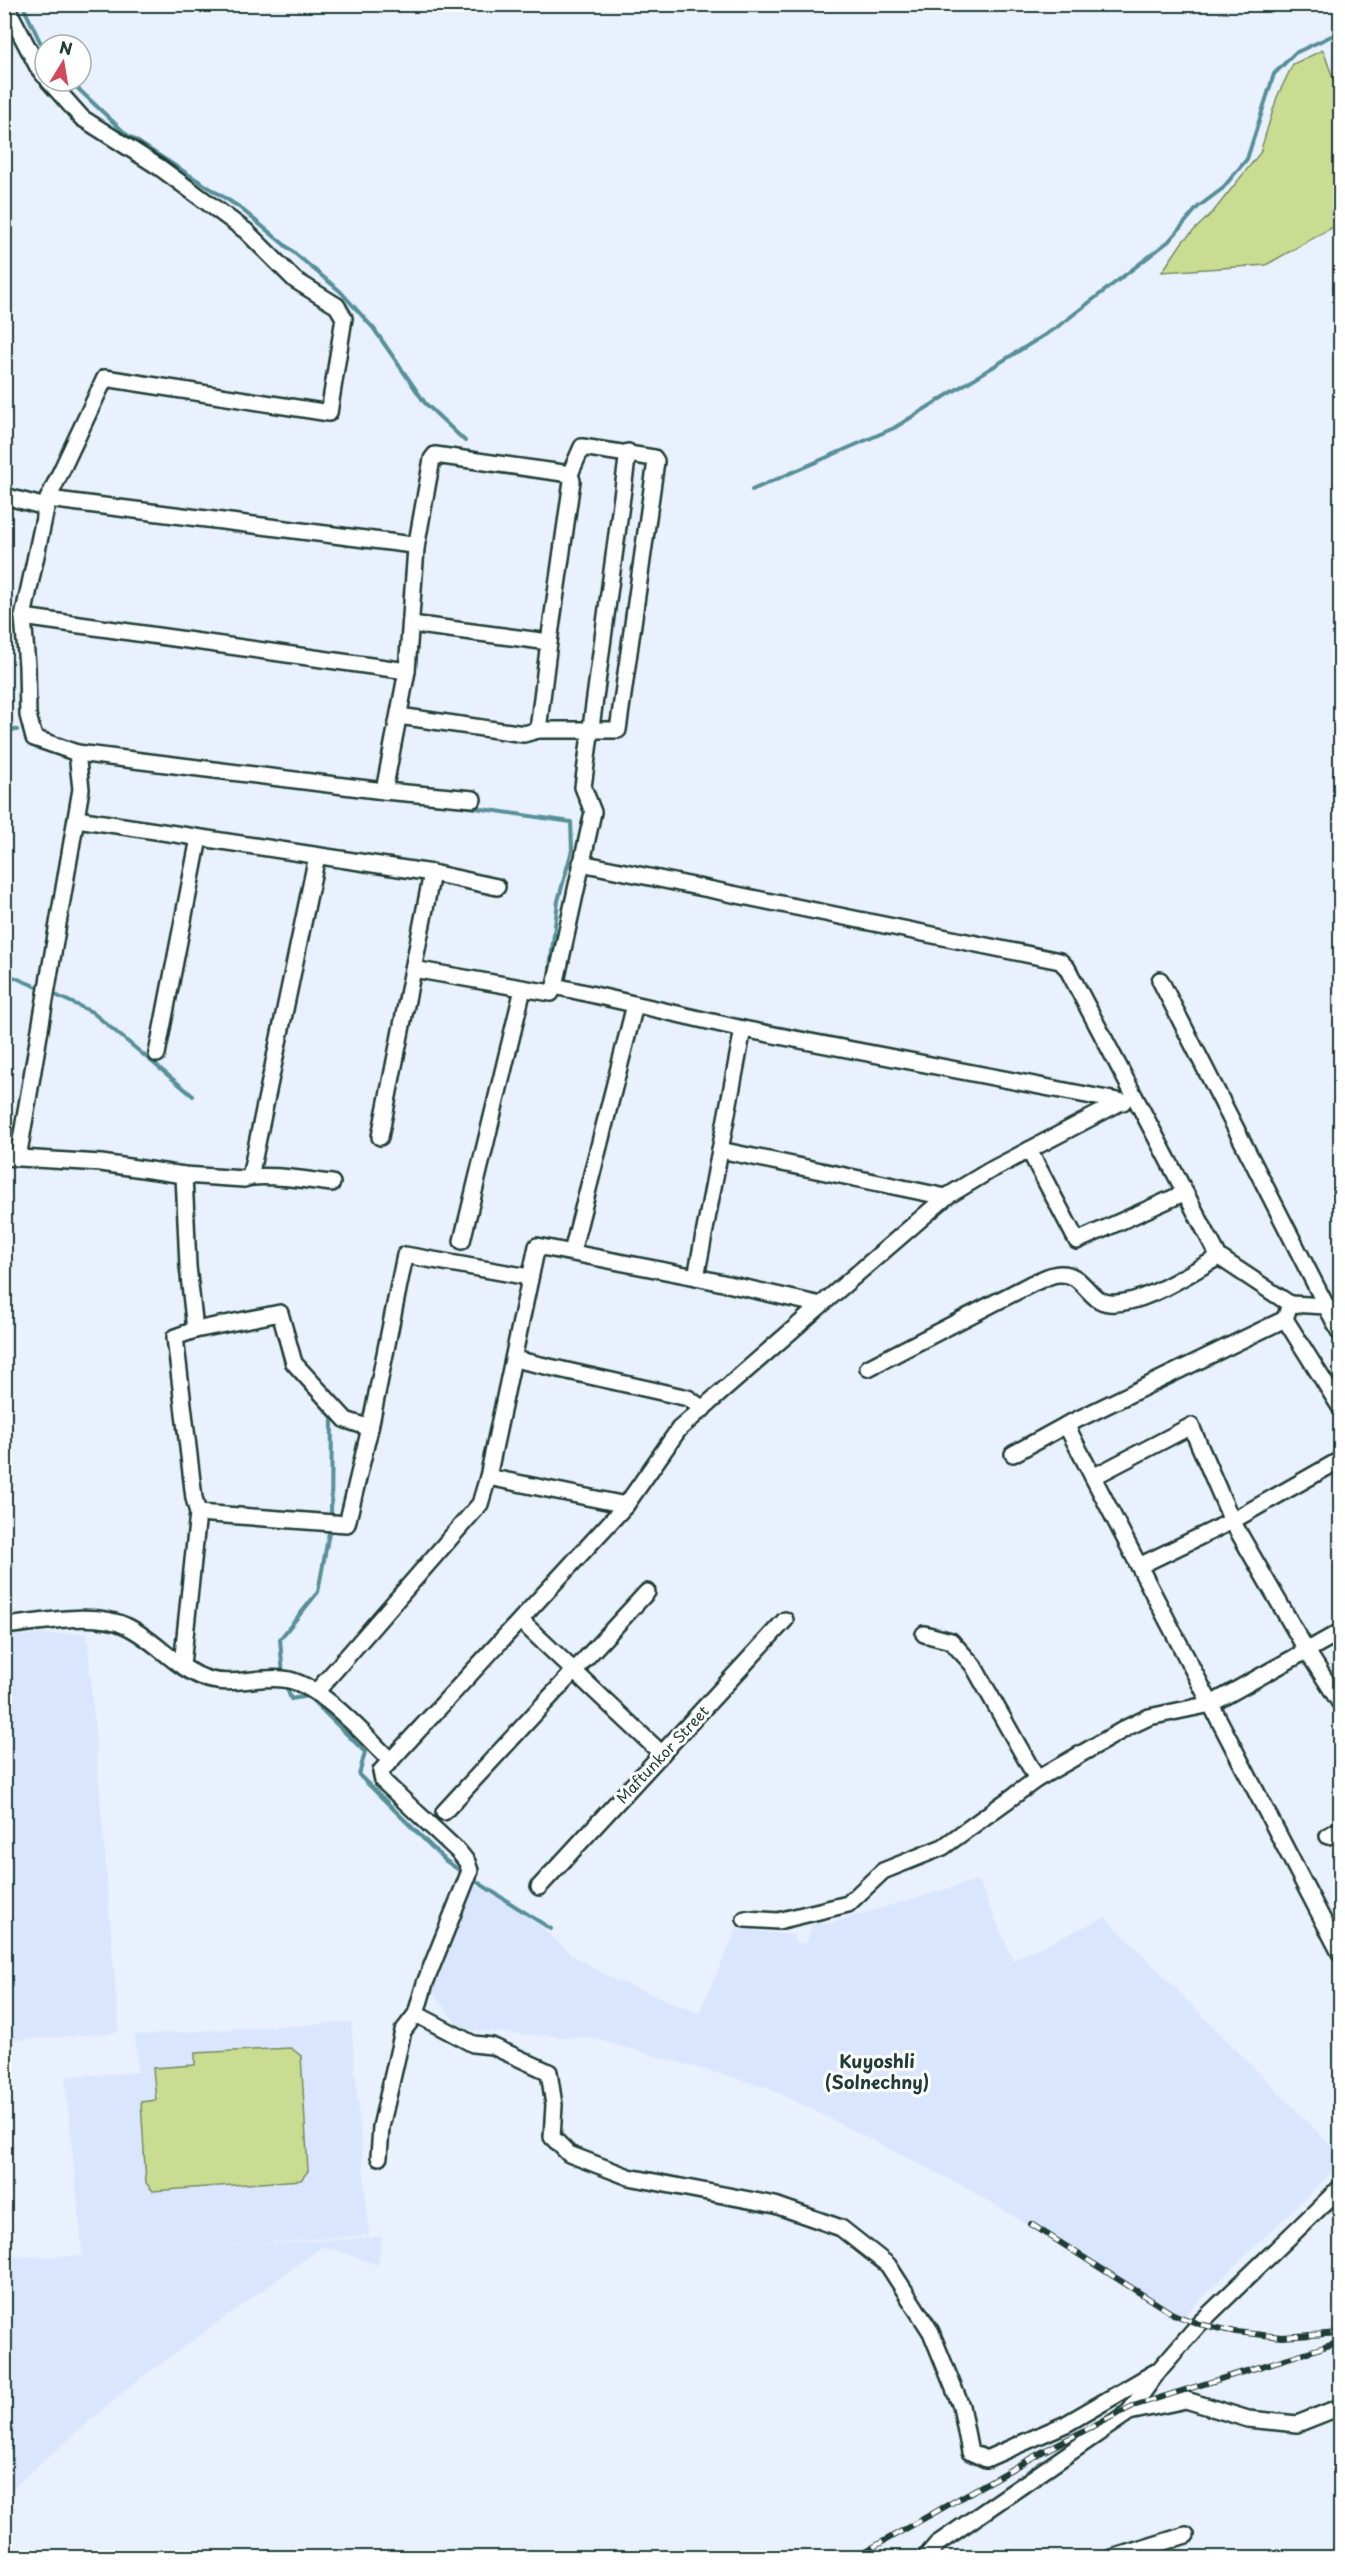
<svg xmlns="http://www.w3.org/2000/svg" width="1345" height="2562" viewBox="0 0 1345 2562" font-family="'Playpen Sans',sans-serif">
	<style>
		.built { fill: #dae6fd }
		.green { fill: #cadc91; stroke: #748c62; stroke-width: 1.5 }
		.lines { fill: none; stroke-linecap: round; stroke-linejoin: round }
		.stream { stroke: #579099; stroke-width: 4 }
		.minor-casing { stroke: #1f3d34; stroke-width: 20 }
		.minor { stroke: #fff; stroke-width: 15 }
		.rail-casing { stroke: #1f3d34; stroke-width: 6 }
		.rail { stroke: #fff; stroke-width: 4; stroke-dasharray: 11; stroke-linecap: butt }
		.labels { text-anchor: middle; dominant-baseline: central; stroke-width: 6; stroke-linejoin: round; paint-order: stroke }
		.street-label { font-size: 15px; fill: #1f3d34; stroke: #fff }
		.quarter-label { font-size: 18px; font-weight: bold; fill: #1f3d34; stroke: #fff }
	</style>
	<rect width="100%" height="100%" fill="#e9f0fe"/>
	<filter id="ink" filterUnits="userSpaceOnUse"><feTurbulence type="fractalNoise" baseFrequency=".0167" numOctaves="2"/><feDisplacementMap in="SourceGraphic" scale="12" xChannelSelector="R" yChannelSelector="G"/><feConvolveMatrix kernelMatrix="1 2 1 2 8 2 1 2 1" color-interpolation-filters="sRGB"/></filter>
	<g filter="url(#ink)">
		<!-- built -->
		<g class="built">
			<path d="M87 1633 119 2032 5 2041V1636Z"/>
			<path d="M978 1880 1013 1960 1105 1917 1340 2155V2164L1178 2321 1080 2256 963 2186 767 2087 595 2039 462 2030 426 1984 471 1883 523 1911 572 1955 611 1978 699 2013 737 1929 794 1935 793 1941 806 1944 814 1920 827 1924Z"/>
			<path d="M351 2022 369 2235 227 2246 382 2237 378 2265 323 2246 126 2389 5 2495 4 2257 83 2256 65 2077 138 2072 135 2035Z"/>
		</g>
		<!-- green -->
		<g class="green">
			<path d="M1323 50 1340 98V223L1266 265 1162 272 1183 241 1213 212 1260 153 1277 97 1293 64Z"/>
			<path d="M291 2048 301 2056 308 2171 301 2180 153 2191 146 2183 141 2102 156 2100 153 2068 195 2065V2053Z"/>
		</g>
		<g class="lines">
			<!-- stream -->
			<g class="stream">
				<path d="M22 4 45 52"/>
				<path d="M70 81 127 135 239 207 340 291 374 329 425 403 465 441"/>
				<path d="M752 490 894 428 1056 328 1138 265 1169 241 1198 207 1222 189 1247 159 1274 74 1295 53 1340 32"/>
				<path d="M4 729 17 730"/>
				<path d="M448 804 571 822 572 850 558 901 549 976"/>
				<path d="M4 973 42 989"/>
				<path d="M49 992 92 1012 193 1096"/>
				<path d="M278 1334 286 1366 332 1417 331 1520"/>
				<path d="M283 1676 280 1639 318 1592 330 1527"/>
				<path d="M285 1683 291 1699 308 1696 365 1752 359 1775 446 1861 465 1874"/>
				<path d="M471 1878 551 1929"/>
			</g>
			<defs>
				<g id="minor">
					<path d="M5 4 39 69 45 76"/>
					<path d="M4 496 46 507"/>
					<path d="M48 499 413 545 416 548"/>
					<path d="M23 617 407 671"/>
					<path d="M411 624 549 642 538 730"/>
					<path d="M399 716 524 734 538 730H618L656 461 654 458 582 447 570 474"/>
					<path d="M77 753 384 791 473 799"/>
					<path d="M384 791 407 671 416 548 432 459 435 455 570 474 572 481 549 642"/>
					<path d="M77 819 432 873 497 887"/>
					<path d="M581 863 1060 961 1067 968 1219 1257 1290 1304 1326 1306"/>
					<path d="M413 969 551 993 555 986 743 1029 1123 1102"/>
					<path d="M1160 980 1340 1333"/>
					<path d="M555 986 593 812 583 787 628 452"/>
					<path d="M157 1054 199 838"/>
					<path d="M380 1137 432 873"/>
					<path d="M720 1150 946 1197"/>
					<path d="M1029 1150 1077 1241 1184 1193"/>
					<path d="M4 1157 101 1163 184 1175 244 1179C261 1172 312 1181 332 1183"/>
					<path d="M18 1158 81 789 77 753 34 738 28 715 27 666 23 617 48 499 105 378 329 413 344 318 337 306 295 280 246 231 159 167 82 118 49 81"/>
					<path d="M184 1175 188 1266 195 1330 280 1313 294 1363 346 1420 370 1428"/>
					<path d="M250 1177 317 856"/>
					<path d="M462 1241 523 989"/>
					<path d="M572 1252 635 1005"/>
					<path d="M696 1277 743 1029"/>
					<path d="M821 1305 679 1429 626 1505 488 1477 537 1246 696 1277 821 1305 946 1197 989 1171 1121 1102"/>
					<path d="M1285 1319 1340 1407"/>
					<path d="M195 1330 175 1337 194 1498 198 1513 347 1524 370 1428 405 1255 529 1277"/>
					<path d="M514 1359 688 1398 703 1409"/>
					<path d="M868 1368 1033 1283C1041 1280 1051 1274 1059 1274 1084 1272 1087 1301 1109 1303 1143 1306 1189 1273 1219 1257"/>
					<path d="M1066 1425 1139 1566 1232 1521 1340 1460"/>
					<path d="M1013 1454 1066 1425 1285 1319 1290 1304"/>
					<path d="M1093 1477 1191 1426 1232 1521 1307 1651 1340 1703"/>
					<path d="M1139 1566 1340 1953"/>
					<path d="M521 1621 662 1754"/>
					<path d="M4 1626C40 1623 94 1610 126 1626 153 1638 174 1666 202 1677 227 1688 257 1676 283 1679 319 1682 365 1736 391 1761"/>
					<path d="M924 1634 951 1641 973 1665 1037 1779"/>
					<path d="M182 1665 198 1513"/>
					<path d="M317 1691 480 1504 488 1477"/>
					<path d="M444 1812 647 1592"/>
					<path d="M1328 1836 1340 1829"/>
					<path d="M539 1887 785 1620"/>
					<path d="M745 1919 778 1921 848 1904 883 1871 943 1847 1037 1779 1128 1727 1149 1717 1211 1704 1340 1632"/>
					<path d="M416 2014 473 2044 492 2046 549 2072 554 2105 552 2137 569 2154 629 2177 775 2205 841 2228 888 2265 931 2332 961 2406 970 2452 986 2459 1066 2424 1159 2370"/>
					<path d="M379 2157 381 2127 403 2031 416 2014 425 1983 470 1871 467 1862 459 1852 383 1781 381 1771 626 1505"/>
					<path d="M1129 2412 1159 2370 1199 2324 1340 2188"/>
					<path d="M925 2558 937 2544 1129 2412 1186 2400 1248 2419 1297 2424 1340 2407"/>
					<path d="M1112 2558 1186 2535"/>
				</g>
			</defs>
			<!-- minor casing -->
			<use href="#minor" class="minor-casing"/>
			<!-- minor -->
			<use href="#minor" class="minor"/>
			<defs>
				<g id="rail">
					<path d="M1031 2224 1173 2314 1199 2324 1236 2332 1282 2337 1340 2333"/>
					<path d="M854 2558 1040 2453 1133 2406 1340 2342"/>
				</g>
			</defs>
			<!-- rail casing -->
			<use href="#rail" class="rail-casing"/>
			<!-- rail -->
			<use href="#rail" class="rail"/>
		</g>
	</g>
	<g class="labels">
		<!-- street labels -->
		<g class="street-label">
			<text transform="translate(662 1754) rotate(-47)">Maftunkor Street</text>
		</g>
		<!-- quarter labels -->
		<g class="quarter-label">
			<text x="877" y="2060">Kuyoshli<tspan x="877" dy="21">(Solnechny)</tspan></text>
		</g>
	</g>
	<!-- margin -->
	<rect width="1345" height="2562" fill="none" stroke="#fff" stroke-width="24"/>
	<rect x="12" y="12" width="1321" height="2538" fill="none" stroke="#1f3d34" stroke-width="2" filter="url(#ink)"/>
	<!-- north arrow -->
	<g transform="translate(63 63) rotate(11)"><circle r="28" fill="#ffffff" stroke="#a5b1ae" stroke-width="1.5"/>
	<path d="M0-4.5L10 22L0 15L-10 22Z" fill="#d1495b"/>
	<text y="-9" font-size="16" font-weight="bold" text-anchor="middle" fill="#1f3d34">N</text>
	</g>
</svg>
